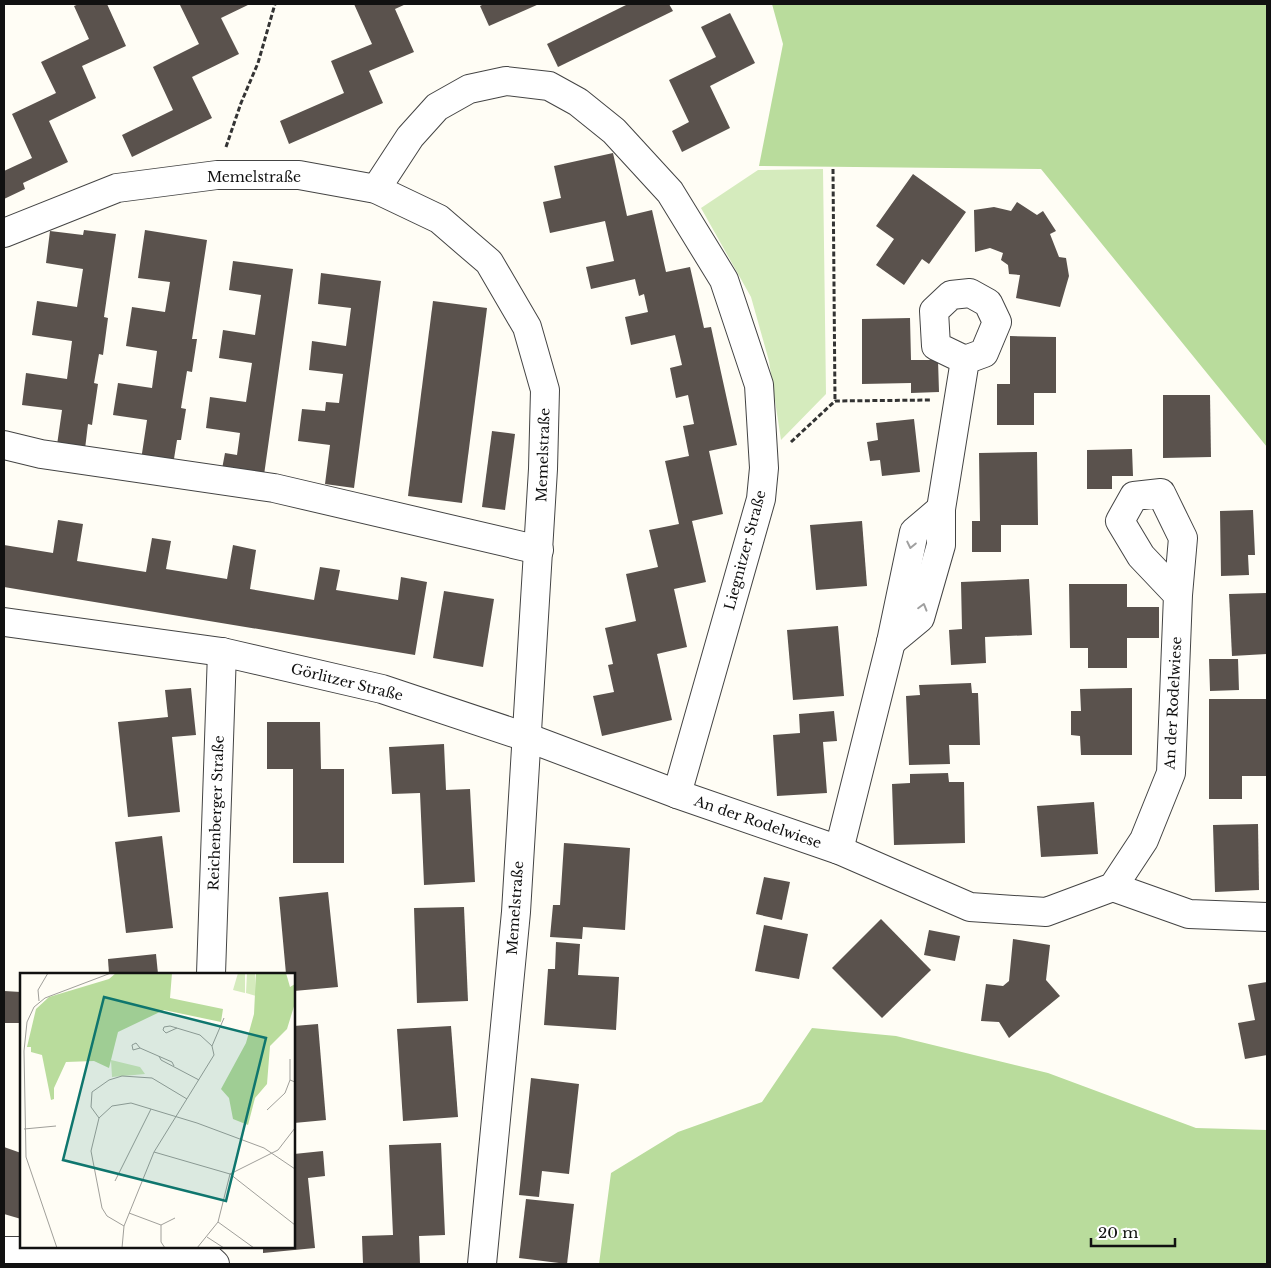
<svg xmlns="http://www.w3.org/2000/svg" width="1271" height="1268" viewBox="0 0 1271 1268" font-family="'Libre Baskerville',serif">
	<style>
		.green { fill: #d5ebbd }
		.forest { fill: #b9dc9c }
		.building { fill: #5a524d }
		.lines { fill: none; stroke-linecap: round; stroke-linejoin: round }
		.street-casing { stroke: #444; stroke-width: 30 }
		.path { stroke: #333; stroke-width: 3; stroke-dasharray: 5 2.5; stroke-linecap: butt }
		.street { stroke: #fff; stroke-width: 28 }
		.oneway { stroke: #a0a0a0 }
		.labels { text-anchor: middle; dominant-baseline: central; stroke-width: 5; stroke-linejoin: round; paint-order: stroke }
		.street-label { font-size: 14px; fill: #111; stroke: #fff }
		.inset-road { fill: none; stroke: #a09f9a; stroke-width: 1 }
		.view { fill: #0f766e; fill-opacity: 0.15; stroke: #0f766e; stroke-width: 2.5 }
		.inset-edge { fill: none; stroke: #111; stroke-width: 2.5 }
	</style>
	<rect width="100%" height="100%" fill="#fffdf5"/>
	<!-- green -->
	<path class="green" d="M823 169 826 394 781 440 769 361 751 297 701 208 758 170Z"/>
	<!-- forest -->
	<g class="forest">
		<path d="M772 4H1267V447L1041 169 759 166 783 44Z"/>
		<path d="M812 1028 896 1036 1048 1073 1196 1128 1267 1130V1264H599L611 1173 678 1132 762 1102Z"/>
	</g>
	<!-- building -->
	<g class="building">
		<path d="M79 4H107L126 46 82 66 96 98 49 121 68 162 23 183 25 189 4 199V171L32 158 12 114 56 93 41 62 89 39 74 6Z"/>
		<path d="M183 4H250L221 18 239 54 192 77 212 118 132 157 122 135 173 110 153 67 199 44 180 5Z"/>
		<path d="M354 4H406L395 9 414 52 369 71 383 103 289 144 280 121 344 93 331 61 372 44Z"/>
		<path d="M484 4H539L489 26 480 6Z"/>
		<path d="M628 4H669L673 11 558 67 547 44Z"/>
		<path d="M730 13 755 63 710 86 730 128 682 152 672 131 689 122 669 80 716 57 701 27Z"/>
		<path d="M613 153 627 216 652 210 666 272 690 267 704 328 711 327 737 445 709 451 723 514 692 521 706 582 674 589 687 647 657 654 672 720 602 736 593 696 614 692 608 665 613 664 605 628 636 621 626 574 658 567 649 530 679 524 665 461 689 456 683 426 694 424 688 395 676 398 670 368 682 365 675 335 631 345 625 317 648 312 644 294 639 296 635 279 591 289 586 267 614 261 605 221 550 233 543 202 561 198 554 166Z"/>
		<path d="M913 174 966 212 929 264 922 259 904 285 876 265 894 239 876 226Z"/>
		<path d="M1017 202 1037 215 1043 211 1056 231 1050 234 1059 257 1066 258 1069 276 1060 307 1016 298 1020 275 1009 274 1008 265 1001 260 1003 253 990 248 975 252 974 210 994 207 1011 211Z"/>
		<path d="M84 230 116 234 104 317 108 318 103 355 99 354 94 383 98 384 92 425 88 424 85 449 57 445 62 410 22 405 26 373 67 379 72 341 32 335 37 301 77 307 83 269 46 263 50 231 83 235Z"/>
		<path d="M145 230 207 240 192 339H197L192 372 187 371 181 408 186 409 181 440H177L173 465 141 460 147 420 113 415 118 383 152 388 157 351 126 346 132 307 165 312 170 282 138 278Z"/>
		<path d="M233 261 293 269 264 475 222 469 225 453 237 455 240 433 206 428 210 397 246 402 252 363 219 358 223 330 255 335 261 295 229 290Z"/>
		<path d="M321 273 381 281 354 488 325 484 330 445 298 441 302 409 325 411 326 402 339 403 343 374 309 370 312 341 346 346 351 308 318 304Z"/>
		<path d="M433 301 487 308 462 503 408 496Z"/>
		<path d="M910 318 911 360H938L939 392 911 393V383L862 384V319Z"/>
		<path d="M1010 336 1056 337V393H1034V425H997V384H1010Z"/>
		<path d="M1163 395H1210L1211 457 1163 458Z"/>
		<path d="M914 419 920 472 882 476 880 460 870 461 867 442 878 440 876 423Z"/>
		<path d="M492 431 515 434 505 510 482 507Z"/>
		<path d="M1132 449 1133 476H1112V489H1087V450Z"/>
		<path d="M1037 452 1038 525H1001V552H972V521H980L979 453Z"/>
		<path d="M1253 510 1255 555H1248L1249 575 1221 576 1220 511Z"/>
		<path d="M58 520 83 524 77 561 146 572 152 538 171 541 166 569 227 579 233 545 256 550 250 589 314 600 320 567 340 570 336 590 398 600 401 577 427 582 415 655 4 587V545L53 553Z"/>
		<path d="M862 521 867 586 816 590 810 525Z"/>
		<path d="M1029 579 1032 635 985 637 986 663 951 665 949 630 962 629 961 582Z"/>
		<path d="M1069 584H1127V607H1159V638H1127V668H1088V648H1070Z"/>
		<path d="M444 591 494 599 483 667 433 658Z"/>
		<path d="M1267 593V654L1232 656 1229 594Z"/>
		<path d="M838 626 844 696 793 700 787 630Z"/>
		<path d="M1209 659H1238L1239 690 1210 691Z"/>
		<path d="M971 683 972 693H978L980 745H949L950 764 909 765 906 696 920 695 919 685Z"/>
		<path d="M191 688 196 735 172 737 180 812 128 817 118 722 168 717 165 690Z"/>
		<path d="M1132 688V755H1081L1080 736 1071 735V711H1081L1080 689Z"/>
		<path d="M1209 699H1266V714H1267L1266 776H1242V799H1209Z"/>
		<path d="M834 711 837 741 823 742 827 793 777 796 773 735 800 733 799 714Z"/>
		<path d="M267 722H320L321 769H344V863H293V769H267Z"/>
		<path d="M444 744 446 790 470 789 475 882 424 885 420 793 392 794 389 747Z"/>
		<path d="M948 773 949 782H964L965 843 894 845 892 784 910 783V774Z"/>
		<path d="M1094 802 1098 854 1041 857 1037 806Z"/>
		<path d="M1258 824 1259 890 1215 892 1213 825Z"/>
		<path d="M162 836 173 928 126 933 115 842Z"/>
		<path d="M564 843 630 848 625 930 583 927 582 939 550 937 553 905H560Z"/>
		<path d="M764 877 790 882 782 920 756 914Z"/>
		<path d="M328 892 338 987 294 991V974H286L279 897Z"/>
		<path d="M464 907 468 1001 417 1003 414 908Z"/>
		<path d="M881 919 931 970 882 1018 832 968Z"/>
		<path d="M764 925 808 934 799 979 755 971Z"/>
		<path d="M929 930 960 936 955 961 924 955Z"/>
		<path d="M1013 939 1050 945 1046 980 1060 996 1009 1038 999 1022 981 1021 986 984 1003 986 1009 981Z"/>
		<path d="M556 942 580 944 578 975 619 977 616 1030 544 1025 548 969H555Z"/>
		<path d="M156 954 158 974H109L108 959Z"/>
		<path d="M1267 982V1055L1245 1059 1238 1023 1255 1020 1248 985Z"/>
		<path d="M4 991 21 992V1023H4Z"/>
		<path d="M318 1024 326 1120 294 1123V1026Z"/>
		<path d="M451 1026 458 1117 403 1121 397 1029Z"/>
		<path d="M531 1078 579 1084 569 1174 542 1171 539 1197 519 1195Z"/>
		<path d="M441 1143 445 1235 419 1236 420 1264H363L362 1236 393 1235 389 1145Z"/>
		<path d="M4 1147 21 1153V1219L4 1214Z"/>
		<path d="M323 1151 325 1176 308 1178 315 1248 263 1253V1247H294V1154Z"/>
		<path d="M526 1199 574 1204 567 1264 519 1258Z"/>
	</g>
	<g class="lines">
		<defs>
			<g id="street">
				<path d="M376 189 410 137 437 107 469 89 506 81 549 86 578 102 614 131 670 192 724 280 759 385 764 468 761 499 677 794"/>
				<path d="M4 233 117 188 217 175H299L376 189 439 219 489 262 527 327 545 390 543 469 516 912 482 1264"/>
				<path d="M4 445 41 454 274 488 539 550"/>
				<path d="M4 622 222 652 382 689 526 737 677 794 839 850 970 907 1046 912 1113 887 1144 840 1171 773 1178 595 1183 538 1161 493 1134 496 1120 521 1141 556 1178 595"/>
				<path d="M891 642 920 618 941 545V509L965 360 984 353 997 322 988 303 970 293 951 295 934 311 936 346 965 360"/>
				<path d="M839 850 891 642 914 532 941 509"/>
				<path d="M1113 887 1189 914 1267 917"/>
				<path d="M211 974 222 652"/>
				<path d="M4 1251H201L215 1264"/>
			</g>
		</defs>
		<!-- street casing -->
		<use href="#street" class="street-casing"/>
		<!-- path -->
		<g class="path">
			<path d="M226 147 241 103 258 63 275 4"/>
			<path d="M833 169 835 401"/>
			<path d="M791 442 835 401 931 400"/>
		</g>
		<!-- street -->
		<use href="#street" class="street"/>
	</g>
	<!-- one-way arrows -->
	<defs><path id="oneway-chevron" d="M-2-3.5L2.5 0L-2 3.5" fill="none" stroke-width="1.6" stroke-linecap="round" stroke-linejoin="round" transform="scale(1.25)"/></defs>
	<g class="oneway">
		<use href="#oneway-chevron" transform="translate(911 545) rotate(102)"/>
		<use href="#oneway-chevron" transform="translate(923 607) rotate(-74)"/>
	</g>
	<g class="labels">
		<!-- street labels -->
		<g class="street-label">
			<text x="254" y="177">Memelstraße</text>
			<text transform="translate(543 455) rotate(-88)">Memelstraße</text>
			<text transform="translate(745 550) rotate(-75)">Liegnitzer Straße</text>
			<text transform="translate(347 682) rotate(14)">Görlitzer Straße</text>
			<text transform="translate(1173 703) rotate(-87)">An der Rodelwiese</text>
			<text transform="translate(216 813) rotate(-88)">Reichenberger Straße</text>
			<text transform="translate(758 822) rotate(19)">An der Rodelwiese</text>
			<text transform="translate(515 908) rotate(-86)">Memelstraße</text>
		</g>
	</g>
	<!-- overview -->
	<g transform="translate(20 973)">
		<rect width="275" height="275" fill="#fffdf5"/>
		<path d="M218 0H225V20L213 17ZM227 0H235L236 23 226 20ZM91 87 120 94 125 101 92 104Z" fill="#d5ebbd"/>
		<path d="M96 0H152L150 25 203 36 201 49 144 37 98 59 89 95 74 88 46 89 34 115V126L31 127 22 82 11 79V74H7L16 36 29 24 89 6ZM236 0H266L270 14 275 11V30L267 56 250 73 247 111 235 125 228 152 213 146 209 125 201 116 226 70 234 41Z" fill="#b9dc9c"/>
		<path class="inset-road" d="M19 28 18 17 28 0M192 73 204 45M120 75 113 77 112 72 116 70 120 75 152 89 154 93M139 83 141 87 179 107M270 107V86M247 137 265 120 270 107 275 109M79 145 71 134 72 119 89 107 102 103 132 105 167 126M4 156 36 153M134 179 210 201 275 252M95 208 131 136M109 240 141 252 155 245M198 249 234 275M141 252V269L145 275M104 253 87 243 82 235 71 178 79 145 92 133 111 130 177 150 244 175 275 196M187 264 204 275M37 275 6 184 4 78 7 49 14 34 25 25 91 0M102 275 104 253 134 179 194 82 192 73 180 62 150 53 144 54 143 57 146 60 157 55M177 275 198 249 210 201 258 177 275 155"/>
		<path class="view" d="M84 24 246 65 206 228 43 187Z"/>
		<rect width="275" height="275" class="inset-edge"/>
	</g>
	<!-- border -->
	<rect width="1271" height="1268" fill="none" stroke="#111111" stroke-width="10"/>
	<!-- scale -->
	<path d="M1091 1238v8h84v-8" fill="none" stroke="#111111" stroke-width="2.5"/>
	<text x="1098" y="1238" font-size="15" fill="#111111" stroke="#ffffff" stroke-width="4" paint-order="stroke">20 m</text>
</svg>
